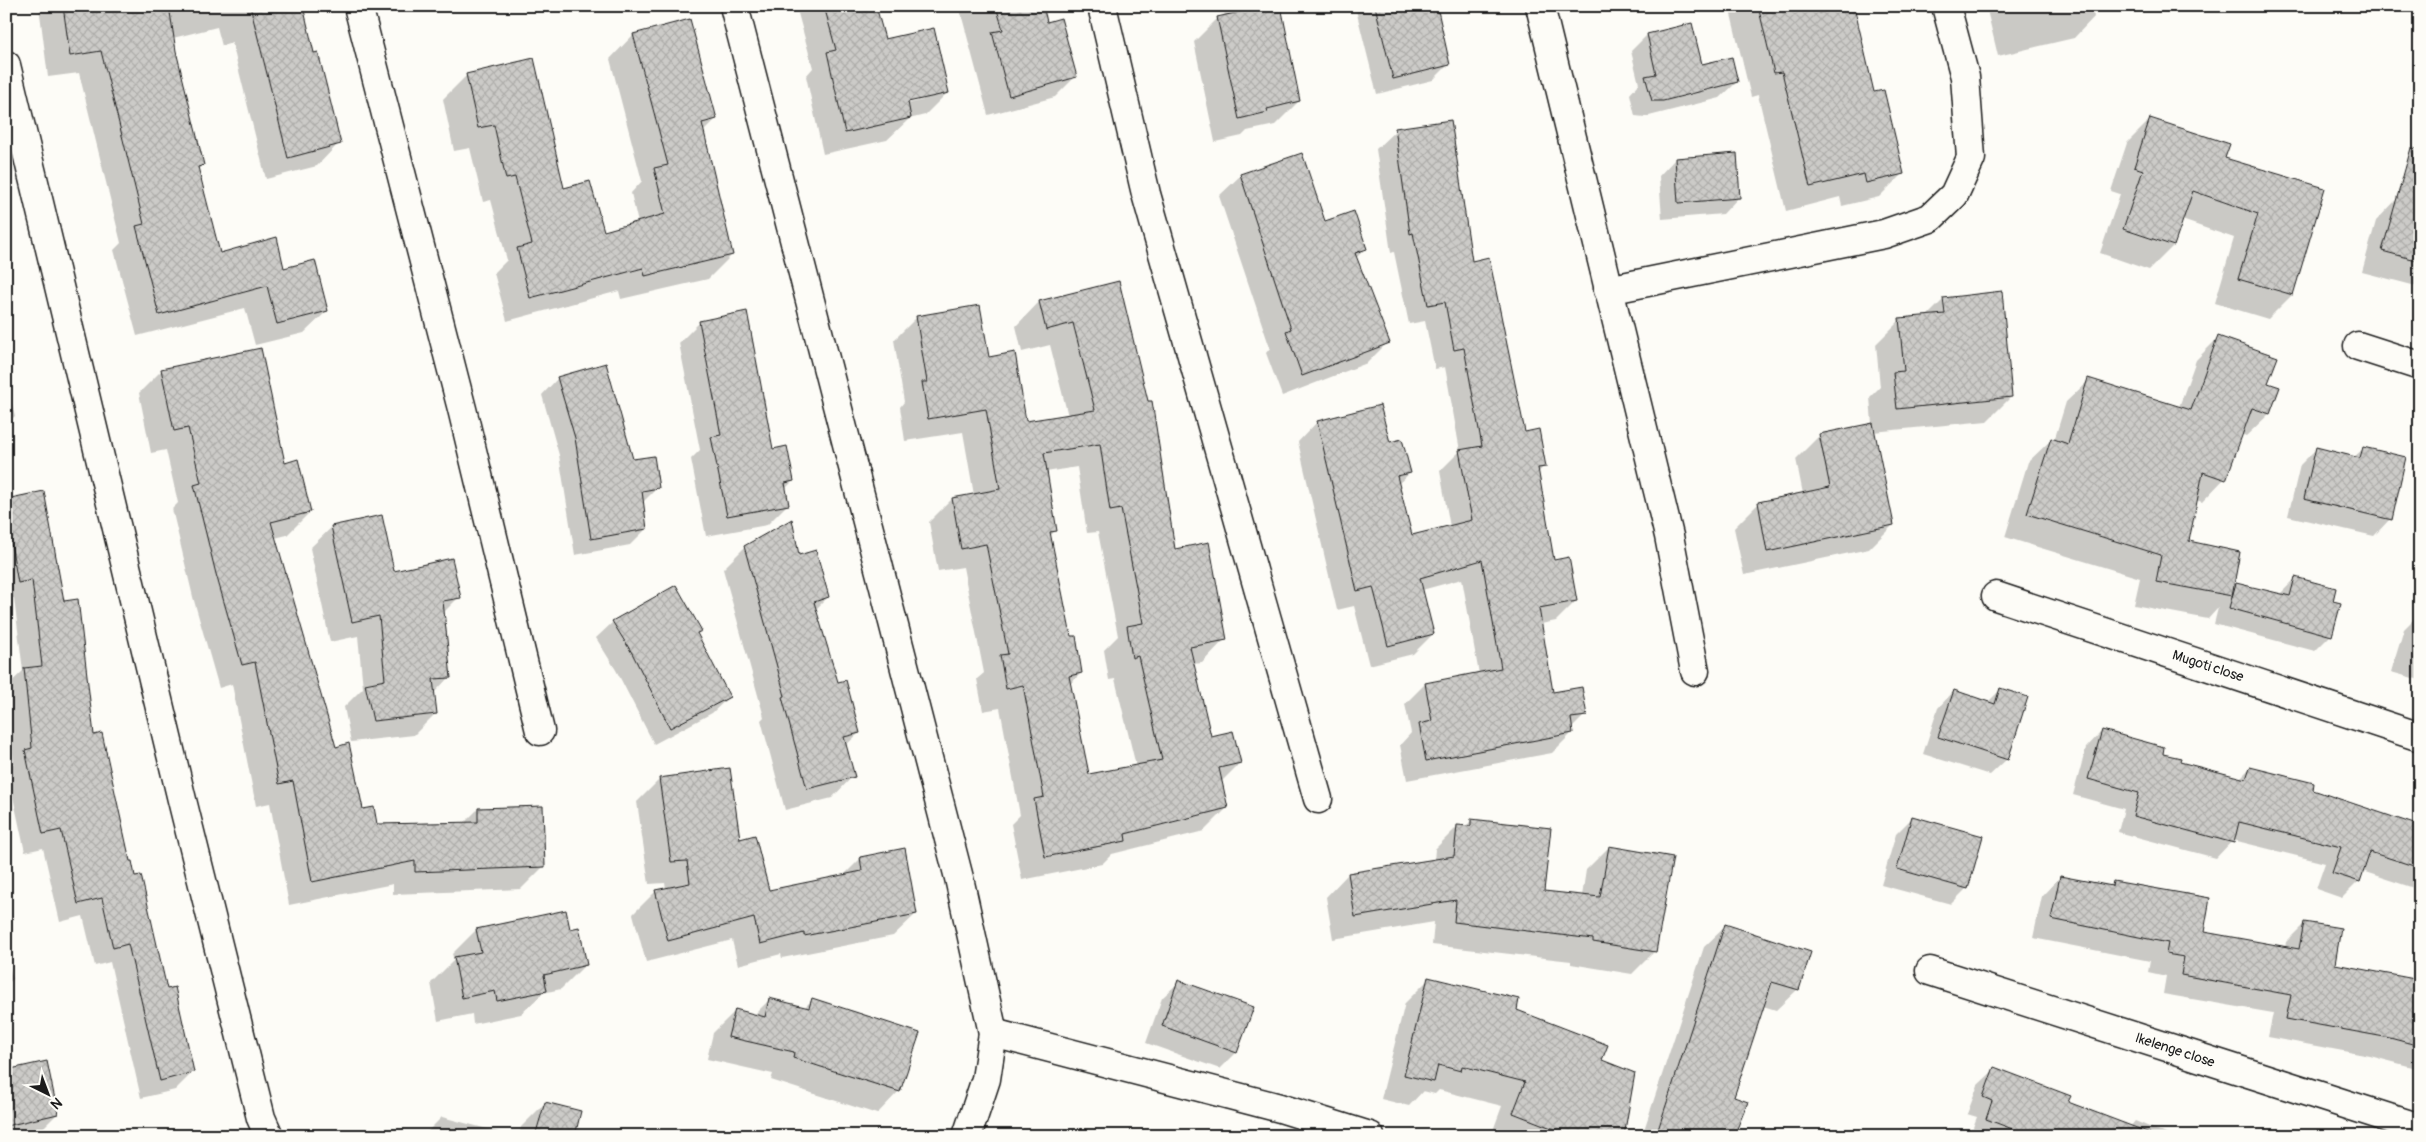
<svg xmlns="http://www.w3.org/2000/svg" width="2426" height="1142" viewBox="0 0 2426 1142" font-family="Pangolin,sans-serif">
	<style>
		.shadow { fill: #0003; fill-rule: evenodd }
		.building { fill: url(#building-cross-hatch); stroke: #1c1c1c; fill-rule: evenodd }
		.lines { fill: none; stroke-linecap: round; stroke-linejoin: round }
		.minor-casing { stroke: #1c1c1c; stroke-width: 31 }
		.minor { stroke: #fdfcf7; stroke-width: 28 }
		.labels { text-anchor: middle; dominant-baseline: central; stroke-width: 4; stroke-linejoin: round; paint-order: stroke }
		.street-label { font-size: 14px; fill: #1c1c1c; stroke: #fdfcf7 }
	</style>
	<defs>
		<pattern id="building-cross-hatch" width="8" height="8" patternUnits="userSpaceOnUse" patternTransform="scale(1.25)"><rect width="8" height="8" fill="#cccbc8"/><path d="M0 0l8 8M0 8l8-8" fill="none" stroke="#afaeab"/></pattern>
	</defs>
	<rect width="100%" height="100%" fill="#fdfcf7"/>
	<filter id="ink" filterUnits="userSpaceOnUse"><feTurbulence type="fractalNoise" baseFrequency=".02" numOctaves="2"/><feDisplacementMap in="SourceGraphic" scale="10" xChannelSelector="R" yChannelSelector="G"/><feConvolveMatrix kernelMatrix="1 2 1 2 8 2 1 2 1" color-interpolation-filters="sRGB"/></filter>
	<g filter="url(#ink)">
		<!-- shadow -->
		<g class="shadow">
			<path d="M39 6H302L339 143 317 166 266 179 232 43 222 46 217 27 173 38 203 165 197 170 219 254 283 270 327 311 304 333 255 345 245 308 137 336 114 250 121 243 79 73 48 77Z"/>
			<path d="M796 6H875L884 41 947 93 925 115 909 119 887 140 823 154 806 76 813 68ZM923 97V100L902 105 901 102Z"/>
			<path d="M959 6H1044L1048 23 1075 77 1055 97 988 115Z"/>
			<path d="M1223 6H1279L1299 101 1275 125 1247 131 1242 136 1215 142 1194 42 1218 18 1225 17Z"/>
			<path d="M1355 6H1435L1449 64 1433 80 1377 94Z"/>
			<path d="M1729 6H1816L1818 15 1874 94 1903 173 1879 197 1842 206 1840 197 1786 211 1758 95 1751 97Z"/>
			<path d="M1986 6H2092L2094 17 2074 38 1998 56Z"/>
			<path d="M633 35 716 119 703 132 732 255 708 279 621 299 619 291 507 321 494 273 507 260 491 200 483 202 470 148 454 151 443 99 467 75 603 233 638 223 631 193 642 181 610 59Z"/>
			<path d="M1647 35 1701 65 1737 82 1720 98 1645 117 1635 116 1630 94 1639 84 1631 51Z"/>
			<path d="M2151 119 2223 159 2324 188 2292 295 2268 319 2215 303 2234 238 2182 220 2173 246 2149 270 2100 253 2120 194 2111 191 2127 143Z"/>
			<path d="M1396 130 1471 262 1524 433 1544 466 1538 473 1553 562 1576 601 1556 621 1541 624 1552 694 1585 715 1571 729 1572 733 1552 753 1407 780 1400 745 1411 733 1405 704 1425 684 1479 674 1462 579 1422 590 1433 634 1413 654 1369 665 1354 606 1337 610 1298 442 1317 422 1389 444 1410 473 1398 484 1411 537 1450 527 1440 471 1460 451 1445 367 1435 369 1425 321 1409 324 1394 252 1391 253 1376 149Z"/>
			<path d="M1301 155 1324 223 1365 249 1356 258 1388 342 1367 363 1282 396 1266 353 1270 348 1219 196 1240 176Z"/>
			<path d="M1675 159 1739 197 1723 214 1662 219 1659 176Z"/>
			<path d="M2397 199 2420 205V287L2362 272 2376 221Z"/>
			<path d="M1118 282 1174 550 1225 639 1202 663 1193 664 1210 738 1240 763 1221 782 1227 808 1204 831 1112 854 1102 864 1022 880 1011 824 1020 815 1000 708 983 711 977 679 984 673 963 567 938 571 929 522 952 499 974 495 963 432 905 441 900 407 904 402 894 340 917 317 988 359 1025 423 1068 416 1050 345 1022 352 1016 326 1039 302ZM1077 467 1087 533 1098 532 1118 636 1104 650 1109 680 1115 679 1136 766 1088 776 1069 685 1081 673 1070 638 1049 537 1056 530 1046 472Z"/>
			<path d="M1944 299 2011 397 1987 421 1873 432 1893 525 1869 549 1744 575 1734 528 1758 504 1803 494 1796 459 1820 435 1872 424 1870 397 1880 387 1876 344 1900 320 1926 317Z"/>
			<path d="M700 322 772 450 793 481 785 489 788 504 767 525 706 536 691 459 700 450 679 343Z"/>
			<path d="M7 328 9 353 6 356V328Z"/>
			<path d="M2219 337 2267 384 2269 414 2246 436 2241 434 2224 479 2202 502 2196 500 2188 542 2232 589 2236 585 2279 595 2296 578 2331 635 2315 651 2214 624 2218 608 2208 619 2134 605 2140 578 2005 537 2028 462 2051 440 2054 441 2066 402 2089 380 2179 407 2196 360Z"/>
			<path d="M162 370 284 464 310 512 287 535 275 538 335 748 362 811 376 826 464 823 478 809 544 866 521 889 393 894V884L289 905 270 803 256 806 232 684 219 688 193 597 172 509 178 503 166 450 151 453 139 393Z"/>
			<path d="M558 378 657 488 642 503 646 529 630 545 575 555 559 455 542 395Z"/>
			<path d="M6 379 15 416 6 424Z"/>
			<path d="M2317 448 2354 457 2363 449 2390 519 2374 536 2288 516 2300 465Z"/>
			<path d="M6 500 63 602 93 736 166 990 193 1072 175 1090 141 1098 110 962 95 966 83 916 60 922 43 848 25 852 7 769 14 763 6 687 23 671 14 598 6 599Z"/>
			<path d="M332 527 393 573 459 597 443 613 449 677 434 693 436 713 414 735 351 742 344 707 363 688 358 636 330 642 310 548Z"/>
			<path d="M745 547 828 597 815 610 837 684 859 733 845 746 853 776 832 798 785 810 761 720 764 717 723 569Z"/>
			<path d="M2420 613V680L2391 672 2404 629Z"/>
			<path d="M613 622 700 631 696 634 729 697 712 713 654 744 616 670 596 638Z"/>
			<path d="M2000 690 2007 759 1990 775 1923 754 1938 708 1954 691 1988 702Z"/>
			<path d="M2102 731 2179 763 2239 779 2250 768 2420 828V890L2362 871 2359 881 2342 898 2316 889 2325 863 2233 840 2216 858 2118 832 2124 809 2073 795 2086 748Z"/>
			<path d="M660 779 739 840 768 891 843 876 860 859 916 914 893 936 782 958 781 954 738 965 732 940 646 962 633 914 656 891 666 889 665 883 649 884 637 802Z"/>
			<path d="M1912 818 1967 888 1951 904 1881 885 1896 834Z"/>
			<path d="M1472 820 1542 892 1582 896 1586 870 1609 847 1655 951 1632 974 1571 964V961L1432 945 1434 922 1333 939 1326 897 1348 874 1434 861 1435 849 1458 826 1465 827Z"/>
			<path d="M2060 877 2108 887 2113 882 2203 933 2285 948 2286 942 2305 923 2333 965 2420 1013V1069L2370 1056 2268 1037 2273 1013 2163 994 2166 976 2148 972 2150 961 2033 938 2042 896Z"/>
			<path d="M1726 926 1798 989 1776 1010 1763 1006 1733 1098V1136H1642L1704 947Z"/>
			<path d="M476 930H569L585 965 561 989 543 993 521 1014 473 1024 472 1014 438 1021 431 983 454 960 452 954Z"/>
			<path d="M6 956 13 979 6 985Z"/>
			<path d="M1429 979 1515 1011 1600 1061 1623 1136H1491L1502 1106 1439 1090 1435 1094 1423 1091 1409 1106 1381 1099 1405 1003Z"/>
			<path d="M1179 982 1252 1008 1236 1053 1220 1069 1146 1043 1162 998Z"/>
			<path d="M770 999 804 1008 812 1000 899 1091 877 1114 771 1080 773 1074 707 1059 713 1033 735 1011 754 1015Z"/>
			<path d="M1995 1069 2067 1103 2130 1127 2135 1121 2171 1136H1973L1970 1135 1977 1117 1967 1114 1978 1085Z"/>
			<path d="M6 1071 57 1114 41 1130 6 1136Z"/>
			<path d="M545 1103 574 1136H519L521 1127Z"/>
			<path d="M442 1117 514 1136H423Z"/>
			<path d="M1077 1128 1101 1136H1070Z"/>
			<path d="M657 1132 666 1136H653Z"/>
		</g>
		<!-- building -->
		<g class="building">
			<path d="M63 6H169L176 51 204 165 198 167 220 253 277 237 284 268 315 260 328 311 277 324 267 286 159 315 136 226 144 224 101 51 70 56Z"/>
			<path d="M250 6H303L314 53 318 52 341 144 288 158Z"/>
			<path d="M824 6H876L885 39 934 28 949 93 908 102 911 118 845 133 827 52 836 50Z"/>
			<path d="M996 6H1043L1047 22 1061 18 1077 77 1009 96 992 32 1003 30Z"/>
			<path d="M1267 6H1281L1300 101 1267 109 1268 112 1239 119 1217 17Z"/>
			<path d="M1375 6H1437L1450 65 1393 79Z"/>
			<path d="M1758 6H1818L1819 13 1854 6 1874 92 1884 90 1904 174 1866 183 1864 174 1810 187 1782 72 1774 73Z"/>
			<path d="M690 19 717 119 702 123 733 255 645 276 643 268 530 298 517 248 532 244 515 177 506 179 494 125 478 128 466 74 534 58 564 188 590 181 604 231 665 214 654 168 668 165 633 34Z"/>
			<path d="M1692 23 1702 64 1732 57 1738 82 1663 101H1652L1645 76 1656 74 1647 34Z"/>
			<path d="M2150 118 2230 144 2225 158 2325 188 2293 295 2238 279 2258 214 2193 191 2174 246 2123 229 2143 170 2134 167Z"/>
			<path d="M1451 120 1472 261 1489 257 1525 432 1539 429 1546 467 1538 468 1554 560 1569 557 1577 601 1539 608 1553 692 1582 687 1587 716 1571 718 1573 733 1426 761 1419 724 1432 721 1425 683 1501 668 1482 560 1420 578 1434 634 1388 646 1373 587 1357 591 1317 421 1380 405 1390 442 1402 439 1411 473 1397 476 1412 535 1472 520 1459 450 1482 446 1464 348 1454 350 1445 302 1428 305 1413 233 1410 234 1395 128Z"/>
			<path d="M2411 148 2420 149V261L2382 251Z"/>
			<path d="M1302 153 1325 221 1354 211 1367 249 1355 253 1390 343 1302 376 1286 331 1291 329 1240 174Z"/>
			<path d="M1737 153 1740 198 1678 203 1675 158Z"/>
			<path d="M1119 281 1148 401H1152L1175 549 1209 542 1227 640 1190 647 1211 736 1233 731 1241 763 1219 768 1228 808 1125 834 1126 841 1045 857 1034 799 1044 797 1023 685 1006 689 1000 655 1008 654 986 544 961 549 952 498 1000 489 986 409 928 419 922 382H927L916 316 980 305 989 357 1015 352 1026 421 1095 410 1073 323 1046 330 1039 301ZM1100 444 1110 511 1121 509 1143 623 1127 626 1132 658 1138 656 1162 760 1089 774 1069 676 1082 673 1076 636H1071L1050 532 1057 531 1044 453Z"/>
			<path d="M2002 291 2012 397 1897 409 1893 372 1904 371 1899 318 1945 314 1943 298Z"/>
			<path d="M747 311 773 449 787 446 794 481 785 483 789 505 727 516 711 437 721 435 699 321Z"/>
			<path d="M2218 336 2278 357 2268 383 2280 387 2270 414 2252 408 2226 480 2203 472 2189 541 2240 552 2232 596 2156 582 2161 555 2027 514 2051 438 2068 444 2088 378 2191 410Z"/>
			<path d="M261 348 285 463 298 459 311 512 271 522 336 747 349 743 363 809 374 807 377 824 478 822V808L543 806 545 867 415 872V861L312 882 293 781 279 784 255 662 242 665 216 574 194 485 201 483 188 428 174 431 161 369Z"/>
			<path d="M606 363 633 459 654 456 659 488 642 491 647 529 591 539 575 438 557 377Z"/>
			<path d="M1873 423 1894 525 1767 552 1758 502 1830 487 1819 434Z"/>
			<path d="M2316 447 2360 458 2363 447 2406 457 2392 520 2304 499Z"/>
			<path d="M44 491 64 601 78 599 94 735 102 733 130 861H132L135 876 141 875 167 989 175 987 194 1072 160 1081 128 944 113 948 102 898 78 904 61 830 43 834 25 750 32 748 24 668 42 666 32 580 18 583 10 538 6 539V499Z"/>
			<path d="M382 515 394 571 452 558 461 598 443 601 451 678 433 679 437 714 373 721 365 684 385 680 379 616 352 622 331 526Z"/>
			<path d="M792 519 799 555 816 550 829 597 814 602 838 682 846 680 860 733 844 737 855 777 807 789 782 697 785 696 744 546Z"/>
			<path d="M2295 577 2336 588 2333 601 2341 603 2332 636 2229 608 2236 583 2290 596Z"/>
			<path d="M676 585 702 631 697 633 730 697 670 728 632 653 612 621Z"/>
			<path d="M2000 688 2028 697 2008 760 1938 737 1954 690 1995 704Z"/>
			<path d="M2102 730 2164 747 2163 754 2181 758 2180 762 2246 779 2250 767 2314 783 2313 790 2420 826V868L2370 852 2360 882 2332 873 2341 847 2239 822 2234 843 2133 816 2139 793 2088 779Z"/>
			<path d="M730 768 740 839 755 835 769 890 862 871 860 857 905 848 917 914 804 936V933L760 944 754 918 668 941 655 890 690 883 687 861 671 862 659 778Z"/>
			<path d="M1912 816 1983 836 1968 889 1897 869Z"/>
			<path d="M1471 819 1551 828 1544 891 1600 897 1609 846 1673 857 1656 952 1593 942V939L1454 922 1456 900 1355 917 1348 873 1454 856 1457 825 1471 826Z"/>
			<path d="M2060 876 2112 886 2113 881 2210 898 2204 932 2299 949 2304 922 2341 928 2335 964 2420 980V1046L2390 1038 2286 1019 2291 995 2181 975 2184 957 2166 954 2168 943 2051 919Z"/>
			<path d="M566 910 570 929 579 927 587 965 544 975 547 991 497 1001 495 991 462 998 454 957 481 952 476 929Z"/>
			<path d="M1725 924 1811 952 1799 990 1772 982 1734 1097 1748 1102 1734 1136H1656Z"/>
			<path d="M1428 977 1519 999 1517 1010 1608 1045 1602 1060 1635 1073 1624 1136H1572L1513 1113 1525 1082 1462 1066 1461 1071 1438 1065 1434 1082 1404 1075Z"/>
			<path d="M1178 980 1254 1007 1237 1053 1162 1026Z"/>
			<path d="M769 998 809 1008 812 998 920 1033 900 1092 793 1058 794 1052 728 1037 735 1009 765 1017Z"/>
			<path d="M47 1061 58 1114 6 1126V1070Z"/>
			<path d="M1994 1067 2071 1096 2068 1102 2150 1133V1136H2031L1986 1119 1992 1101 1983 1097Z"/>
			<path d="M545 1102 581 1111 575 1136H535Z"/>
		</g>
		<g class="lines">
			<defs>
				<g id="minor">
					<path d="M358 6 462 409 540 731"/>
					<path d="M734 6 959 878 993 1033 986 1079 967 1136"/>
					<path d="M1102 6 1146 194 1318 799"/>
					<path d="M1540 6 1669 536 1695 671"/>
					<path d="M6 65 182 800 261 1118 269 1136"/>
					<path d="M1608 290 1884 234 1930 218 1954 195 1971 158 1965 77 1946 6"/>
					<path d="M2358 346 2420 366"/>
					<path d="M1996 596 2420 737"/>
					<path d="M1930 971 2420 1128"/>
					<path d="M993 1033 1280 1108 1370 1136"/>
				</g>
			</defs>
			<!-- minor casing -->
			<use href="#minor" class="minor-casing"/>
			<!-- minor -->
			<use href="#minor" class="minor"/>
		</g>
	</g>
	<g class="labels">
		<!-- street labels -->
		<g class="street-label">
			<text transform="translate(2208 666) rotate(18)">Mugoti close</text>
			<text transform="translate(2175 1050) rotate(18)">Ikelenge close</text>
		</g>
	</g>
	<!-- margin -->
	<rect width="2426" height="1142" fill="none" stroke="#fdfcf7" stroke-width="25"/>
	<rect x="12" y="12" width="2401" height="1117" fill="none" stroke="#1c1c1c" stroke-width="2" filter="url(#ink)"/>
	<!-- north arrow -->
	<g transform="translate(48 1094) rotate(138)" stroke="#fdfcf7" stroke-width="4" paint-order="stroke">
	<path d="M0-4L9 19L0 12L-9 19Z" fill="#1c1c1c"/>
	<text y="-8" font-size="14" font-weight="bold" text-anchor="middle" fill="#1c1c1c">N</text>
	</g>
</svg>
